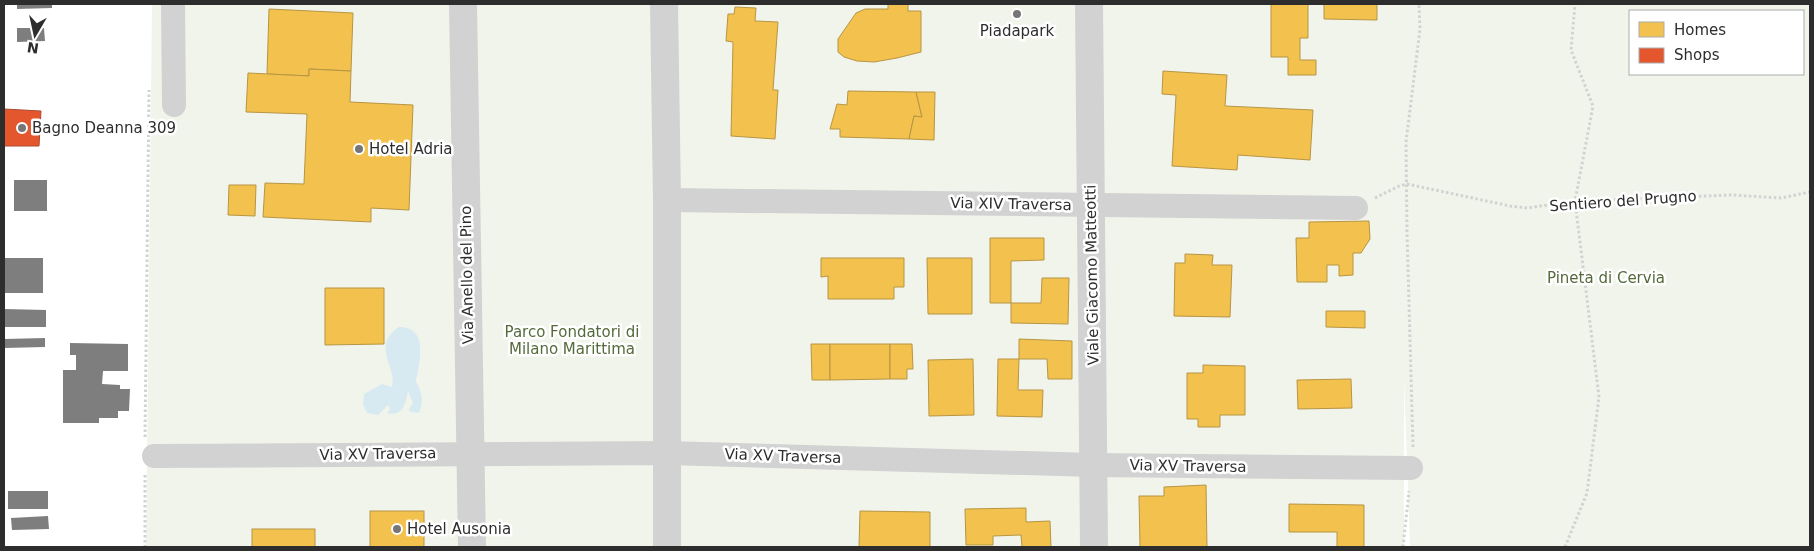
<svg xmlns="http://www.w3.org/2000/svg" width="1814" height="551" viewBox="0 0 1814 551" font-family="'DejaVu Sans',sans-serif">
	<style>
		.green { fill: #f1f4eb; fill-rule: evenodd }
		.water { fill: #d7eaf2 }
		.homes { fill: #f2c14e; stroke: #b79544 }
		.shops { fill: #e4572e; stroke: #ad4a2e }
		.building { fill: #7e7e7e }
		.lines { fill: none; stroke-linecap: round; stroke-linejoin: round }
		.path { stroke: #d2d2d2; stroke-width: 3; stroke-dasharray: 2.5 2.5; stroke-linecap: butt }
		.minor { stroke: #d2d2d2; stroke-width: 24 }
		.tertiary { stroke: #d2d2d2; stroke-width: 28 }
		.poi-dot { fill: #767676; stroke: #fff; stroke-width: 2 }
		.labels { text-anchor: middle; dominant-baseline: central; stroke-width: 5; stroke-linejoin: round; paint-order: stroke }
		.poi-label { font-size: 15px; fill: #2d2d2d; stroke: #fff; text-anchor: start }
		.street-label { font-size: 15px; fill: #2d2d2d; stroke: #fff }
		.park-label { font-size: 15px; fill: #556a3a; stroke: #fff }
	</style>
	<rect width="100%" height="100%" fill="#fff"/>
	<!-- green -->
	<path class="green" d="M152 4H1810V547H1410L1404 378V547H146ZM1630 11H1803V74H1630Z"/>
	<!-- water -->
	<path class="water" d="M399 327C430 327 419 364 416 382 422 391 424 403 419 413L410 412 409 409 413 403 408 391C406 403 403 417 387 413L390 409 388 405 378 415 367 413 363 405 364 394 382 384 392 387C398 368 370 346 399 327Z"/>
	<!-- homes -->
	<g class="homes">
		<path d="M888 4H908V11H921V52L897 58 874 62 857 61 844 57 838 52V39L856 13 865 9H888Z"/>
		<path d="M1271 4H1308V38H1300V60H1316V75H1288V57H1271Z"/>
		<path d="M1324 4H1377V20L1324 19Z"/>
		<path d="M735 7 756 8 755 21 778 22 773 90H778L775 139 731 136 733 42 726 41 728 14H734Z"/>
		<path d="M269 9 353 13 351 71 309 69V76L267 74Z"/>
		<path d="M309 69 351 71 350 102 413 105 409 210 371 208V222L263 217 265 183 304 184 307 114 246 112 248 73 309 76Z"/>
		<path d="M1163 71 1227 75 1225 106 1313 110 1310 160 1238 155 1237 170 1172 166 1176 95 1162 94Z"/>
		<path d="M848 91 916 92 922 117 914 116 909 139 840 137V129H830L837 104 847 105Z"/>
		<path d="M916 92H935L934 140 909 139 914 116 922 117Z"/>
		<path d="M229 185H256L255 216 228 215Z"/>
		<path d="M1369 221 1370 239 1361 253H1353V275L1339 276V265H1327V282H1297L1296 238H1309V222Z"/>
		<path d="M990 238H1044V260L1011 261V303H990Z"/>
		<path d="M1185 254 1213 255 1212 265H1232L1230 317 1174 316 1175 263H1185Z"/>
		<path d="M821 258H904V287H894V299H828V276L821 277Z"/>
		<path d="M927 258H972V314H928Z"/>
		<path d="M1042 278H1069L1068 324 1011 323V303H1041Z"/>
		<path d="M325 288H384V344L325 345Z"/>
		<path d="M1326 311H1365V328L1326 327Z"/>
		<path d="M1019 339 1072 341V379H1048L1047 359H1019Z"/>
		<path d="M811 344H830V380H812Z"/>
		<path d="M830 344H890V379L830 380Z"/>
		<path d="M890 344H912L913 369H907V379H890Z"/>
		<path d="M973 359 974 415 929 416 928 360Z"/>
		<path d="M998 359H1019L1018 390H1043L1042 417 997 416Z"/>
		<path d="M1203 365 1245 366V415H1220V427H1198V419H1187V373H1203Z"/>
		<path d="M1351 379 1352 408 1298 409 1297 380Z"/>
		<path d="M1206 485 1207 547H1140L1139 496H1164V487Z"/>
		<path d="M1289 504 1364 505V547H1337V532H1289Z"/>
		<path d="M1026 508V522L1050 521 1051 547H1022L1021 535 993 536V545H966L965 509Z"/>
		<rect x="370" y="511" width="54" height="36"/>
		<path d="M860 511 930 512V547H859Z"/>
		<rect x="252" y="529" width="63" height="18"/>
	</g>
	<!-- shops -->
	<path class="shops" d="M4 109 41 111 39 146H4Z"/>
	<!-- building -->
	<g class="building">
		<path d="M17 4H52V8L17 9Z"/>
		<path d="M17 28H44L45 41 17 42Z"/>
		<rect x="14" y="180" width="33" height="31"/>
		<rect x="4" y="258" width="39" height="35"/>
		<path d="M4 309 46 310V327H4Z"/>
		<path d="M45 338V347L4 348V339Z"/>
		<path d="M70 343 128 344V371H103L102 384 120 385V389H130L129 411H118V418H99V423H63V370H76V355H70Z"/>
		<rect x="8" y="491" width="40" height="18"/>
		<path d="M48 516 49 529 12 530 11 518Z"/>
	</g>
	<g class="lines">
		<!-- path -->
		<g class="path">
			<path d="M1375 198 1399 186 1407 184 1510 206 1527 208 1575 201 1732 195 1781 198 1810 192"/>
			<path d="M145 437 149 90"/>
			<path d="M1413 447 1407 232 1406 142 1420 29 1419 4"/>
			<path d="M145 475V547"/>
			<path d="M1403 547 1409 491"/>
			<path d="M1565 547 1587 493 1599 397 1575 201 1593 106 1571 50 1575 4"/>
		</g>
		<!-- minor -->
		<g class="minor">
			<path d="M173 4 174 105"/>
			<path d="M667 200 1356 208"/>
			<path d="M154 456 667 453 1093 465 1411 468"/>
		</g>
		<!-- tertiary -->
		<g class="tertiary">
			<path d="M463 4 472 547"/>
			<path d="M664 4 667 200V547"/>
			<path d="M1089 4 1094 547"/>
		</g>
	</g>
	<!-- markers -->
	<g class="poi-dot">
		<circle cx="1017" cy="14" r="5"/>
		<circle cx="22" cy="128" r="5"/>
		<circle cx="359" cy="149" r="5"/>
		<circle cx="397" cy="529" r="5"/>
	</g>
	<g class="labels">
		<!-- poi labels -->
		<g class="poi-label">
			<text x="1017" y="31" text-anchor="middle">Piadapark</text>
			<text x="32" y="128">Bagno Deanna 309</text>
			<text x="369" y="149">Hotel Adria</text>
			<text x="407" y="529">Hotel Ausonia</text>
		</g>
		<!-- street labels -->
		<g class="street-label">
			<text transform="translate(1623 201) rotate(-4)">Sentiero del Prugno</text>
			<text transform="translate(1011 204) rotate(1)">Via XIV Traversa</text>
			<text transform="translate(467 275) rotate(-91)">Via Anello del Pino</text>
			<text transform="translate(1092 275) rotate(-91)">Viale Giacomo Matteotti</text>
			<text transform="translate(378 454) rotate(-1)">Via XV Traversa</text>
			<text transform="translate(783 456) rotate(2)">Via XV Traversa</text>
			<text transform="translate(1188 466) rotate(1)">Via XV Traversa</text>
		</g>
		<!-- park labels -->
		<g class="park-label">
			<text x="1606" y="278">Pineta di Cervia</text>
			<text x="572" y="332">Parco Fondatori di<tspan x="572" dy="17">Milano Marittima</tspan></text>
		</g>
	</g>
	<!-- border -->
	<rect width="1814" height="551" fill="none" stroke="#2d2d2d" stroke-width="10"/>
	<!-- legend -->
	<rect x="1629" y="10" width="175" height="65" fill="#ffffff" stroke="#ababab"/>
	<rect x="1639" y="22" width="25" height="15" fill="#f2c14e" stroke="#ababab"/>
	<text x="1674" y="35" font-size="15" fill="#2d2d2d">Homes</text>
	<rect x="1639" y="48" width="25" height="15" fill="#e4572e" stroke="#ababab"/>
	<text x="1674" y="60" font-size="15" fill="#2d2d2d">Shops</text>
	<!-- north arrow -->
	<g transform="translate(35 35) rotate(189)" stroke="#ffffff" stroke-width="4" paint-order="stroke">
	<path d="M0-4L9 19L0 12L-9 19Z" fill="#2d2d2d"/>
	<text y="-8" font-size="14" font-weight="bold" text-anchor="middle" fill="#2d2d2d">N</text>
	</g>
</svg>
